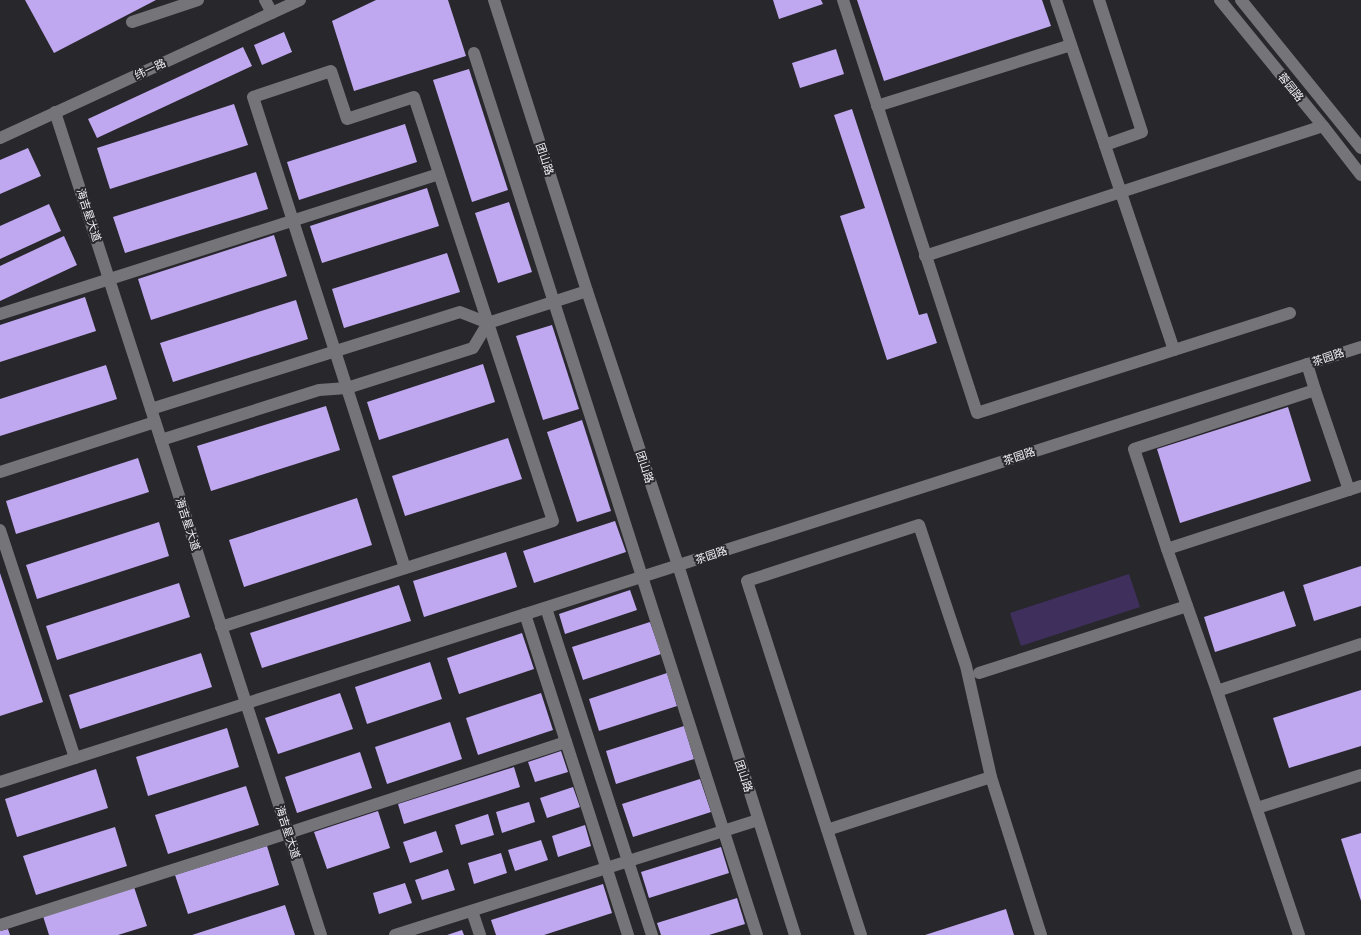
<svg xmlns="http://www.w3.org/2000/svg" width="1361" height="935" viewBox="0 0 1361 935" font-family="Montserrat,'Noto Sans SC',sans-serif">
	<style>
		.green { fill: #3f2f5c }
		.building { fill: #c0a8f1 }
		.lines { fill: none; stroke-linecap: round; stroke-linejoin: round }
		.minor { stroke: #757479; stroke-width: 12 }
		.labels { text-anchor: middle; dominant-baseline: central; stroke-width: 4; stroke-linejoin: round; paint-order: stroke }
		.street-label { font-size: 11px; fill: #f1f0f3; stroke: #28272c }
	</style>
	<rect width="100%" height="100%" fill="#28272c"/>
	<!-- green -->
	<path class="green" d="M1129 574 1140 607 1021 646 1010 613Z"/>
	<!-- building -->
	<g class="building">
		<path d="M25 0H156L54 53Z"/>
		<path d="M376 0H448L466 56 354 91 332 21Z"/>
		<path d="M773 0H821L823 4 779 19Z"/>
		<path d="M857 0H1042L1051 26 884 81Z"/>
		<path d="M284 32 292 52 262 65 254 45Z"/>
		<path d="M243 47 252 66 97 138 88 119Z"/>
		<path d="M836 49 844 74 800 88 792 63Z"/>
		<path d="M469 69 508 190 472 202 433 80Z"/>
		<path d="M234 104 248 145 110 189 97 148Z"/>
		<path d="M852 109 919 315 927 313 937 343 887 360 840 216 865 208 834 115Z"/>
		<path d="M405 124 417 162 299 200 287 162Z"/>
		<path d="M28 148 41 176 0 194V160Z"/>
		<path d="M256 172 268 209 125 253 113 217Z"/>
		<path d="M427 188 439 226 322 263 310 226Z"/>
		<path d="M509 202 532 272 498 283 475 213Z"/>
		<path d="M49 204 61 231 0 259V226Z"/>
		<path d="M274 235 287 276 151 320 138 279Z"/>
		<path d="M64 236 77 265 0 301V266Z"/>
		<path d="M447 253 460 292 344 328 332 289Z"/>
		<path d="M85 297 96 331 0 362V325Z"/>
		<path d="M296 300 308 339 173 382 160 343Z"/>
		<path d="M552 325 579 409 543 420 516 336Z"/>
		<path d="M483 364 495 402 379 440 367 402Z"/>
		<path d="M106 365 117 399 0 436V399Z"/>
		<path d="M326 406 340 450 211 491 197 446Z"/>
		<path d="M1288 407 1311 481 1180 523 1157 449Z"/>
		<path d="M582 420 611 511 577 522 547 432Z"/>
		<path d="M508 438 522 479 405 516 392 476Z"/>
		<path d="M138 458 149 492 16 534 6 501Z"/>
		<path d="M357 498 372 545 244 587 229 540Z"/>
		<path d="M615 521 626 552 534 583 523 551Z"/>
		<path d="M159 522 169 556 37 599 26 565Z"/>
		<path d="M506 552 517 587 424 617 413 581Z"/>
		<path d="M1361 566V606L1314 621 1303 585Z"/>
		<path d="M0 573 43 702 0 716Z"/>
		<path d="M179 583 190 617 57 660 46 626Z"/>
		<path d="M399 585 411 621 262 668 250 633Z"/>
		<path d="M630 590 637 610 565 634 559 614Z"/>
		<path d="M1284 591 1296 626 1215 652 1204 617Z"/>
		<path d="M650 622 661 654 583 680 572 647Z"/>
		<path d="M522 633 534 669 459 694 447 658Z"/>
		<path d="M201 653 212 687 80 729 69 695Z"/>
		<path d="M430 662 442 699 367 724 355 687Z"/>
		<path d="M667 673 677 706 599 731 589 699Z"/>
		<path d="M1361 690V746L1289 768 1273 718Z"/>
		<path d="M340 693 353 729 278 754 265 718Z"/>
		<path d="M541 693 553 730 478 755 466 718Z"/>
		<path d="M450 722 462 759 387 784 375 747Z"/>
		<path d="M684 726 694 759 616 784 606 751Z"/>
		<path d="M227 728 239 767 148 796 136 757Z"/>
		<path d="M561 751 568 772 535 782 528 762Z"/>
		<path d="M360 752 372 788 297 813 285 777Z"/>
		<path d="M514 767 520 787 404 824 398 804Z"/>
		<path d="M96 769 108 808 17 837 5 799Z"/>
		<path d="M700 779 711 812 633 837 622 804Z"/>
		<path d="M246 786 259 825 168 854 155 815Z"/>
		<path d="M573 787 580 807 547 818 540 798Z"/>
		<path d="M529 802 535 822 502 833 496 812Z"/>
		<path d="M378 811 390 848 327 869 314 832Z"/>
		<path d="M488 814 494 835 461 845 455 825Z"/>
		<path d="M585 825 591 846 558 857 552 836Z"/>
		<path d="M115 827 127 866 36 895 23 856Z"/>
		<path d="M436 831 443 852 410 863 403 842Z"/>
		<path d="M1361 833V901L1341 839Z"/>
		<path d="M541 840 548 860 515 871 508 850Z"/>
		<path d="M267 846 279 885 188 914 175 875Z"/>
		<path d="M721 847 729 873 649 898 641 872Z"/>
		<path d="M501 853 507 873 474 884 468 863Z"/>
		<path d="M448 869 455 890 422 900 415 880Z"/>
		<path d="M405 883 412 903 379 914 373 893Z"/>
		<path d="M603 884 612 913 544 935H496L491 920Z"/>
		<path d="M134 887 147 926 118 935H49L43 916Z"/>
		<path d="M737 898 745 924 709 935H661L657 923Z"/>
		<path d="M285 905 295 935H192Z"/>
		<path d="M1006 909 1014 935H925Z"/>
		<path d="M8 929 10 935H0V931Z"/>
		<path d="M462 930 464 935H447Z"/>
	</g>
	<g class="lines">
		<!-- minor -->
		<g class="minor">
			<path d="M265 0 272 13"/>
			<path d="M494 0 587 291 678 565 795 935"/>
			<path d="M843 0 977 413 1290 313"/>
			<path d="M1056 0 1174 350"/>
			<path d="M1099 0 1142 132 1105 145"/>
			<path d="M1220 0 1323 126 1361 175"/>
			<path d="M1241 0 1361 148"/>
			<path d="M132 22 198 0"/>
			<path d="M474 53 757 935"/>
			<path d="M877 106 1071 45"/>
			<path d="M55 112 321 935"/>
			<path d="M0 138 300 0"/>
			<path d="M925 256 1323 126"/>
			<path d="M0 314 439 174"/>
			<path d="M1315 390 1349 490"/>
			<path d="M151 409 460 312 488 323"/>
			<path d="M161 440 319 390 347 388 473 348 488 323"/>
			<path d="M0 472 155 422"/>
			<path d="M0 530 75 758"/>
			<path d="M1167 549 1361 486"/>
			<path d="M405 568 253 97 331 71 347 119 414 97 488 323"/>
			<path d="M546 608 652 935"/>
			<path d="M525 614 628 935"/>
			<path d="M221 627 553 521 488 323 587 291"/>
			<path d="M979 673 1187 606"/>
			<path d="M1217 691 1167 549 1134 449 1315 390 1307 364"/>
			<path d="M991 777 1041 935"/>
			<path d="M0 782 1361 347"/>
			<path d="M1257 808 1361 775"/>
			<path d="M827 830 991 777 966 666 919 525 747 581 861 935"/>
			<path d="M472 911 480 935"/>
			<path d="M0 925 288 833 566 742"/>
			<path d="M395 935 758 820"/>
			<path d="M1299 935 1217 691 1361 644"/>
		</g>
	</g>
	<g class="labels">
		<!-- street labels -->
		<g class="street-label">
			<text transform="translate(150 69) rotate(-25)">纬一路</text>
			<text transform="translate(1291 87) rotate(51)">蓉园路</text>
			<text transform="translate(545 159) rotate(72)">团山路</text>
			<text transform="translate(89 215) rotate(72)">海吉星大道</text>
			<text transform="translate(1328 357) rotate(-18)">茶园路</text>
			<text transform="translate(1019 456) rotate(-18)">茶园路</text>
			<text transform="translate(645 467) rotate(72)">团山路</text>
			<text transform="translate(188 524) rotate(72)">海吉星大道</text>
			<text transform="translate(711 555) rotate(-18)">茶园路</text>
			<text transform="translate(744 776) rotate(72)">团山路</text>
			<text transform="translate(288 832) rotate(72)">海吉星大道</text>
		</g>
	</g>
</svg>
